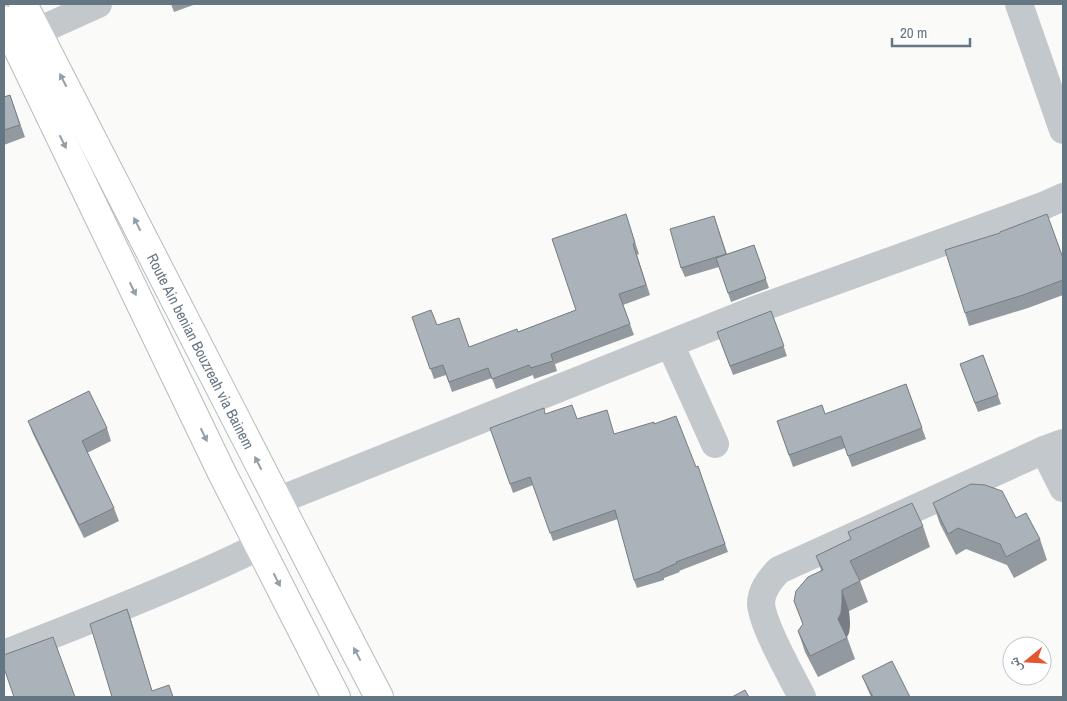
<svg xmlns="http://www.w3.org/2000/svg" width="1067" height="701" viewBox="0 0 1067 701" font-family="'Archivo Narrow','Noto Naskh Arabic',sans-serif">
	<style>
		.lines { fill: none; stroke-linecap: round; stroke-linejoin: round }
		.major-casing { stroke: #b5babe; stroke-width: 30 }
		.minor { stroke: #c3c8cc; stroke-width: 28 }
		.major { stroke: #fff; stroke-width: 28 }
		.wall { fill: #929a9f }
		.shaded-wall { fill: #777d82 }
		.building { fill: #aab3b9; stroke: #777d82 }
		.oneway { fill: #939fa8 }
		.labels { text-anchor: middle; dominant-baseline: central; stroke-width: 5; stroke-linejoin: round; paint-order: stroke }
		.street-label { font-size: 15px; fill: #657683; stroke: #fff }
	</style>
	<rect width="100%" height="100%" fill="#fafaf8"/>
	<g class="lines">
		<defs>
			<g id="major">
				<path id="s1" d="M23 4C143 235 259 467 379 697"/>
				<path d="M4 20 221 471 336 697"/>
			</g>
		</defs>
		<!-- major casing -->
		<use href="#major" class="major-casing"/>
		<!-- minor -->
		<g class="minor">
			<path d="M1019 4 1063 130"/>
			<path d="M16 41 98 4"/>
			<path d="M670 344 715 444"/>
			<path d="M1044 450 1063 488"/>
			<path d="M277 501 752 311 1043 206 1063 197"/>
			<path d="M4 654C90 620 176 587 260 546"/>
			<path d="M802 697C791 675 763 627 761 604 761 590 770 579 779 570L1044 450 1063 443"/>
		</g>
		<!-- major -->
		<use href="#major" class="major"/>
	</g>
	<!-- wall -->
	<g class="wall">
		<path d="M171 4H196L174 12Z"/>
		<path d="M10 95 25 137 4 145V97Z"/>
		<path d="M714 216 727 254 754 245 769 288 731 302 719 267 685 277 681 268Z"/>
		<path d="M629 224 639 254 637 255 650 295 623 305 634 335 555 364 557 371 534 379 533 375 496 389 492 378 452 392 446 375 434 379 412 317 437 325 469 347 518 332 576 310Z"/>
		<path d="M1063 258V295L1028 308 969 326 965 313Z"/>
		<path d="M771 311 787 356 733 375 717 332Z"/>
		<path d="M983 355 1001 404 978 412 960 364Z"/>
		<path d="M906 384 926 439 852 467 845 448 793 467 777 421 825 414Z"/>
		<path d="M546 414 577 419 615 434 654 424 696 467 698 466 728 552 679 571 680 572 664 578V580L637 588 634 580 618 519 553 541 533 485 513 493 490 428Z"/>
		<path d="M28 421 107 428 111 441 87 453 114 508 119 521 84 538 33 434Z"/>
		<path d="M933 503 1016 518 1040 539 1047 560 1014 578 1007 565 966 549 956 555 940 524Z"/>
		<path d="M923 526 930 547 860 581 868 602 849 611 850 624 849 633 847 637 855 659 818 677 805 652 798 631 803 625 794 601 821 570 816 556 851 539 848 532Z"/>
		<path d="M862 676 910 697H871Z"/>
	</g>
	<!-- shaded-wall -->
	<g class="shaded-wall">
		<path d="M842 590 849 611 850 624 849 633 846 638 838 619Z"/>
		<path d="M127 609 131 620 154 697 152 691Z"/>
	</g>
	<!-- building -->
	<g class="building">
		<path d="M10 95 20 125 4 130V97Z"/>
		<path d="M626 214 635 243 633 244 646 285 619 294 630 324 551 354 553 361 531 368 529 365 492 379 488 368 449 382 443 365 430 369 412 317 431 310 437 325 459 318 469 347 517 329 518 332 576 310 552 239Z"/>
		<path d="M1047 214 1063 258V280L1023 295 965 313 945 250 1000 233V232Z"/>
		<path d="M714 216 726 254 681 268 670 229Z"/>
		<path d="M754 245 766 279 728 293 716 258Z"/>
		<path d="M771 311 784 346 730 366 717 332Z"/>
		<path d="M983 355 998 395 975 403 960 364Z"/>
		<path d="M906 384 922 428 848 456 841 436 789 455 777 421 822 405 825 414Z"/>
		<path d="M89 391 107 428 82 441 114 508 79 525 28 421Z"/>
		<path d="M572 405 577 419 607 410 614 434 654 422V424L676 416 696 467 698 466 725 544 676 562 677 563 661 570V571L634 580 615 510 550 533 530 477 510 484 490 428 544 408 545 414Z"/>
		<path d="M971 484 985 485 1002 491 1016 518 1026 513 1040 539 1006 557 1000 544 958 528 948 534 933 503Z"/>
		<path d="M912 503 923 526 850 561 860 581 842 590V603L841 613 838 619 847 638 810 656 798 631 803 624 794 601 796 591 808 577 823 570 816 556 851 539 848 532Z"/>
		<path d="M127 609 152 691 169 685 173 697H112L90 624Z"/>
		<path d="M53 637 75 697H14L4 668V655Z"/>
		<path d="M892 661 910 697H873L862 676Z"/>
		<path d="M745 690 749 697H732Z"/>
	</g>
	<!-- one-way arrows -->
	<defs><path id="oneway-solid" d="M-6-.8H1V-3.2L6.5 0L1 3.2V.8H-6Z" transform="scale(1.25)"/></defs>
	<g class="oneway">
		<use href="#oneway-solid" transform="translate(63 80) rotate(-117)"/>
		<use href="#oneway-solid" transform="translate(63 142) rotate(64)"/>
		<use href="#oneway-solid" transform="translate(137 224) rotate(-117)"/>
		<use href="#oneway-solid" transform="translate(133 289) rotate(64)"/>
		<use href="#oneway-solid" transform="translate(204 435) rotate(64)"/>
		<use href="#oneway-solid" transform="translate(258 463) rotate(-117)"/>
		<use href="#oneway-solid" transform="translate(277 580) rotate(63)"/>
		<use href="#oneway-solid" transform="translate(357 654) rotate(-118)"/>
	</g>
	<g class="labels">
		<!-- street labels -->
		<g class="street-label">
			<text stroke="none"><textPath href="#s1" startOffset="390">Route Ain benian Bouzreah via Bainem</textPath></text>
		</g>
	</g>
	<!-- border -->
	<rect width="1067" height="701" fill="none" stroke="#657683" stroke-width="10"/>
	<!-- north arrow -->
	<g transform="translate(1027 661) rotate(252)"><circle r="24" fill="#ffffff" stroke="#c1c8cd"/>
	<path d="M0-4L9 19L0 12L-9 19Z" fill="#e4572e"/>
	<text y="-8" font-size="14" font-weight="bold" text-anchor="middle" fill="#657683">ش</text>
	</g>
	<!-- scale -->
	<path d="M892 38v8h78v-8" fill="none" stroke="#657683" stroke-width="2.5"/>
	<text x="900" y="38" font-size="15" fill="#657683" stroke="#ffffff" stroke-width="4" paint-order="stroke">20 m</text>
</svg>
